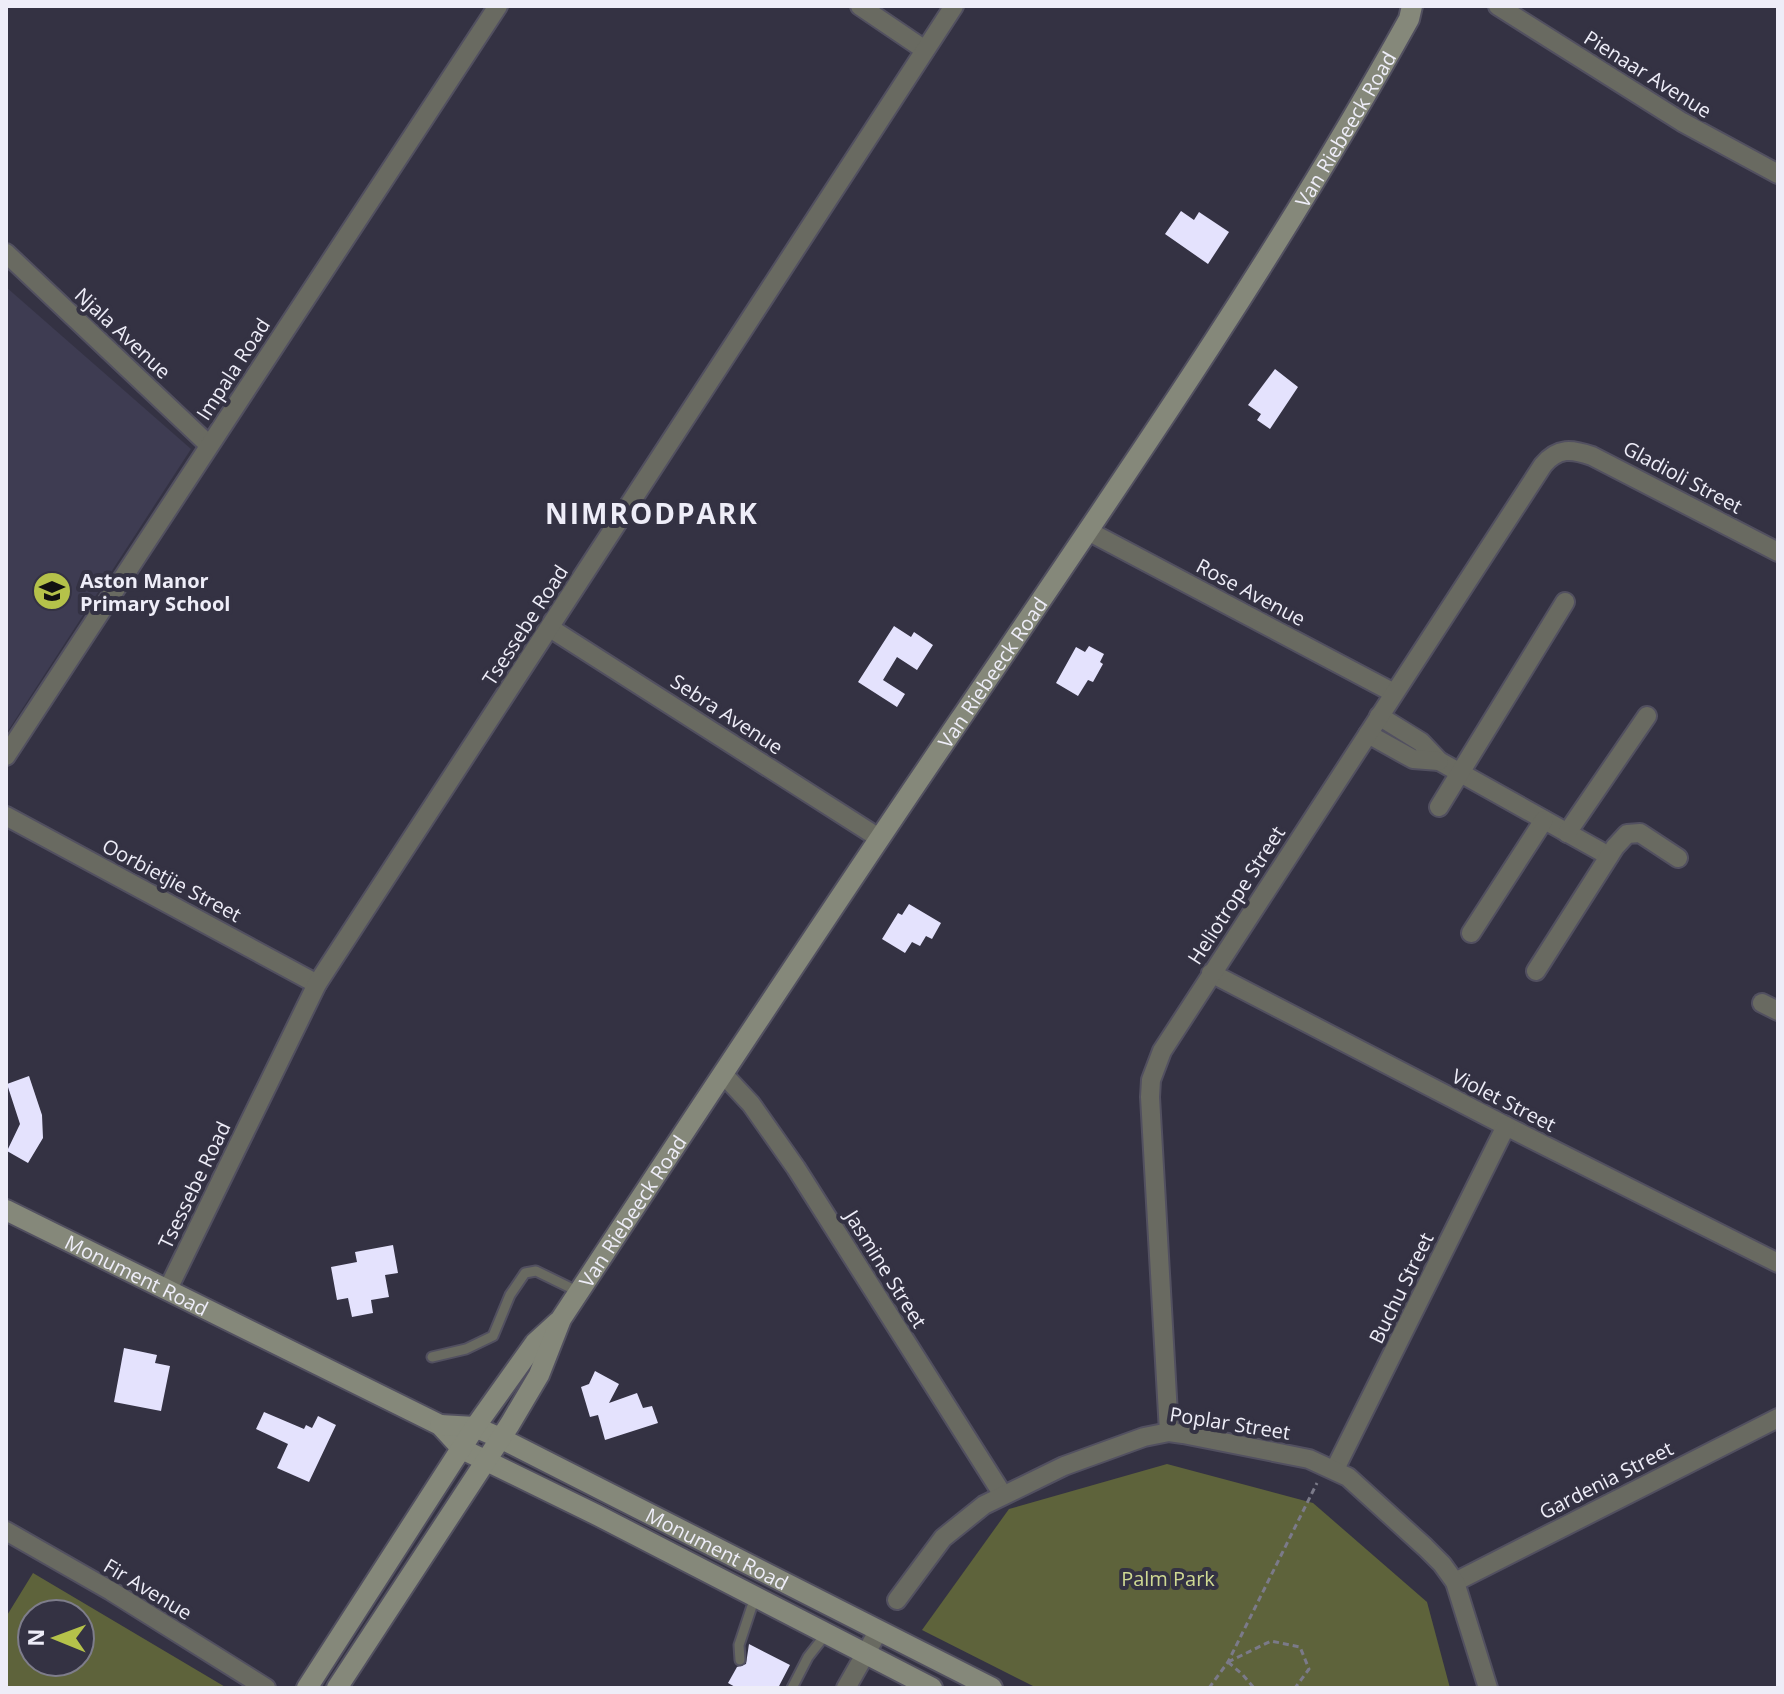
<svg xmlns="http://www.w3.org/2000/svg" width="1784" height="1694" viewBox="0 0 1784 1694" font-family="'Open Sans',sans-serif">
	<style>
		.built { fill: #3e3c52 }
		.green { fill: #5e633b; fill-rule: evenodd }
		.building { fill: #e4e2fd }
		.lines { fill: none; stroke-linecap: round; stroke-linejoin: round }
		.lane-casing { stroke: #525060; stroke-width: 13 }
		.street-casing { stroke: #525060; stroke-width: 22 }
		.secondary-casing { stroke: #525060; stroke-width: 24 }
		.path { stroke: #7b7a89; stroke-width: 3; stroke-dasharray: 6 4; stroke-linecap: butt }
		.lane { stroke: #696a61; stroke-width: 9 }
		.street { stroke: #696a61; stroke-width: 18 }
		.secondary { stroke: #85887a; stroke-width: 20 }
		.labels { text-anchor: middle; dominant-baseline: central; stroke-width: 8; stroke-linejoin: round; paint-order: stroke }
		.street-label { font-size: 20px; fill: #eeedf8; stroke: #343243 }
		.poi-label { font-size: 20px; font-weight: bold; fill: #eeedf8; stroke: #343243; text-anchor: start }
		.park-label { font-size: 20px; fill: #cfd993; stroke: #343243 }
		.district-label { font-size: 28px; font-weight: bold; letter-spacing: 2px; fill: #eeedf8; stroke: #343243 }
	</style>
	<rect width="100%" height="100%" fill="#343243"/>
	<!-- built -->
	<path class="built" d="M6 287 191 449 6 734Z"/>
	<!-- green -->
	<g class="green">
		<path d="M1167 1464 1313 1503 1427 1602 1450 1688H1037L922 1630 1009 1509Z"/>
		<path d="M33 1573 227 1688H6V1617ZM32 1614H80V1662H32Z"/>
	</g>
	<!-- building -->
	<g class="building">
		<path d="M1181 211 1194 220 1199 212 1229 232 1208 264 1165 234Z"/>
		<path d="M1275 369 1298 387 1270 429 1257 420 1261 414 1248 405Z"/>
		<path d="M894 626 911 637 914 632 933 645 917 670 897 657 883 680 905 694 897 707 858 682Z"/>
		<path d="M1089 646 1104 654 1100 662 1103 664 1093 682 1088 680 1078 696 1056 683 1076 647 1085 652Z"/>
		<path d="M909 904 941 923 932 939 926 936 920 946 912 942 905 953 882 939 898 913 902 915Z"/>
		<path d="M29 1076 42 1115 43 1138 28 1163 7 1151 20 1124 7 1084Z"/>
		<path d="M393 1245 398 1273 385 1275 389 1297 371 1300 373 1313 352 1317 348 1298 337 1300 331 1267 357 1262 355 1252Z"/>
		<path d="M124 1348 157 1355 155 1363 170 1366 161 1411 114 1402Z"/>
		<path d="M595 1371 619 1384 609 1403 637 1393 643 1408 652 1406 658 1423 605 1440 598 1415 590 1417 581 1387 589 1384Z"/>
		<path d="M264 1412 304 1429 306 1425 312 1428 318 1416 336 1425 309 1482 277 1468 288 1444 256 1429Z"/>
		<path d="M749 1644 790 1665 778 1688H737L728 1683 737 1667 746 1664Z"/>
	</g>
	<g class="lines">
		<defs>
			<g id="lane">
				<path d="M432 1357 466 1349 493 1336 510 1295 525 1273 536 1271 579 1292"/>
				<path d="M740 1660 739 1645 755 1597"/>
				<path d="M792 1688 808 1657 826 1634"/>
			</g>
			<g id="street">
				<path d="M860 6 925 50"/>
				<path d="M1498 6 1682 122 1778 174"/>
				<path d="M6 253 209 445"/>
				<path d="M1088 531 1394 693"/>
				<path d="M550 628 879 838"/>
				<path d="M1379 716 1421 742 1439 761 1609 856"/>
				<path d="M1368 734 1413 759 1439 761"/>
				<path d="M6 756 498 6"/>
				<path d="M1439 807 1565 602"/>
				<path d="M6 816 317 984"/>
				<path d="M1567 833 1647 716"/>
				<path d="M1471 933 1544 820"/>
				<path d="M1536 971 1615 847 1627 834 1640 833 1678 858"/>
				<path d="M1211 973 1506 1126 1778 1263"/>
				<path d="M1762 1003 1778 1011"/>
				<path d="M723 1074 751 1104 796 1168 1003 1495"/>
				<path d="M168 1289 317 984 954 6"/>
				<path d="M1169 1432 1150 1097 1151 1080 1162 1051 1543 465C1558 447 1572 449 1592 456L1778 552"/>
				<path d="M1335 1469 1506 1126"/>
				<path d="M6 1531 111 1591 266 1688"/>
				<path d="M1455 1582 1778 1418"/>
				<path d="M897 1600 943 1538 984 1505 1064 1466 1144 1437 1169 1432 1183 1434 1309 1459 1348 1477 1425 1547 1442 1564 1455 1582 1488 1688"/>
				<path d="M846 1688 879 1630"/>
			</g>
			<g id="secondary">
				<path id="s1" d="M6 1210 440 1425 462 1449 597 1515 932 1688"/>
				<path id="s2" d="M440 1425 475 1427 500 1438 992 1688"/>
				<path d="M307 1688 475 1427 535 1343 558 1322"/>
				<path id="s3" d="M337 1688 510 1424 539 1375 561 1319C693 1119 824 919 959 721 1115 491 1274 262 1409 19L1412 6"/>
			</g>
		</defs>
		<!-- lane casing -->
		<use href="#lane" class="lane-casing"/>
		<!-- street casing -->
		<use href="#street" class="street-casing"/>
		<!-- secondary casing -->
		<use href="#secondary" class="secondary-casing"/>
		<!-- path -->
		<g class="path">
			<path d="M1228 1662 1271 1641 1300 1647 1309 1669 1295 1688"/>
			<path d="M1228 1662 1243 1675 1254 1688"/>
			<path d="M1209 1688 1228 1662 1317 1483"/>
		</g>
		<!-- lane -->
		<use href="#lane" class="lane"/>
		<!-- street -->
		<use href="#street" class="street"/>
		<!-- secondary -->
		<use href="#secondary" class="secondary"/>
	</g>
	<!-- icons -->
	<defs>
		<symbol id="school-disc" viewBox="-11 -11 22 22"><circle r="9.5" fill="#b5c24a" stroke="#343243"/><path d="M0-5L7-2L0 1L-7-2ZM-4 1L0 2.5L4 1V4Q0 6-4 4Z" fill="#111"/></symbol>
	</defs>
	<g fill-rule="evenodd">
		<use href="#school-disc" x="30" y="569" width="44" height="44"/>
	</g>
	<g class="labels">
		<!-- street labels -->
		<g class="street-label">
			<text transform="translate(1648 74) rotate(32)">Pienaar Avenue</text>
			<text stroke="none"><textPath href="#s3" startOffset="1858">Van Riebeeck Road</textPath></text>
			<text transform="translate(123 333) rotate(43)">Njala Avenue</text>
			<text transform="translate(233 369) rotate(-57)">Impala Road</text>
			<text transform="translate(1683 477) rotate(28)">Gladioli Street</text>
			<text transform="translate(1251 592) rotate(28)">Rose Avenue</text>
			<text transform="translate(525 625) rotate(-57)">Tsessebe Road</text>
			<text stroke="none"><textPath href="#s3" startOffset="1210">Van Riebeeck Road</textPath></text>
			<text transform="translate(727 714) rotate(33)">Sebra Avenue</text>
			<text transform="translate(172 880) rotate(28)">Oorbietjie Street</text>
			<text transform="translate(1236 895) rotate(-57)">Heliotrope Street</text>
			<text transform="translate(1504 1100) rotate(27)">Violet Street</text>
			<text transform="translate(194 1185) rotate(-64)">Tsessebe Road</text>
			<text stroke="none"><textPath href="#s3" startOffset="562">Van Riebeeck Road</textPath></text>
			<text transform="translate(886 1269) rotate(58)">Jasmine Street</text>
			<text stroke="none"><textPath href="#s1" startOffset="146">Monument Road</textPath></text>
			<text transform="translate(1401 1288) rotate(-64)">Buchu Street</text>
			<text transform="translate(1230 1423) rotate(9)">Poplar Street</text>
			<text transform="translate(1606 1480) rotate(-27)">Gardenia Street</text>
			<text stroke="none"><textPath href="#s2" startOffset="306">Monument Road</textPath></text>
			<text transform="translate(148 1589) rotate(31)">Fir Avenue</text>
		</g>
		<!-- poi labels -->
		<g class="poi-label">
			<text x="80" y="580">Aston Manor<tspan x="80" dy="23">Primary School</tspan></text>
		</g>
		<!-- park labels -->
		<g class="park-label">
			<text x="1168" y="1578">Palm Park</text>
		</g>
		<!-- district labels -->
		<g class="district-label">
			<text x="652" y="513">NIMRODPARK</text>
		</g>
	</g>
	<!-- border -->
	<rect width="1784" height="1694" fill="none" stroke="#eeedf8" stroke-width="16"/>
	<!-- north arrow -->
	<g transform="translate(56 1638) rotate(271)"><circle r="38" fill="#343243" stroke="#7e7d8b" stroke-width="2"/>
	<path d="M0-6L14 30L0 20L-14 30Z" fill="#b5c24a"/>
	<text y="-12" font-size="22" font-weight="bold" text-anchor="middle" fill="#eeedf8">N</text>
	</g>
</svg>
